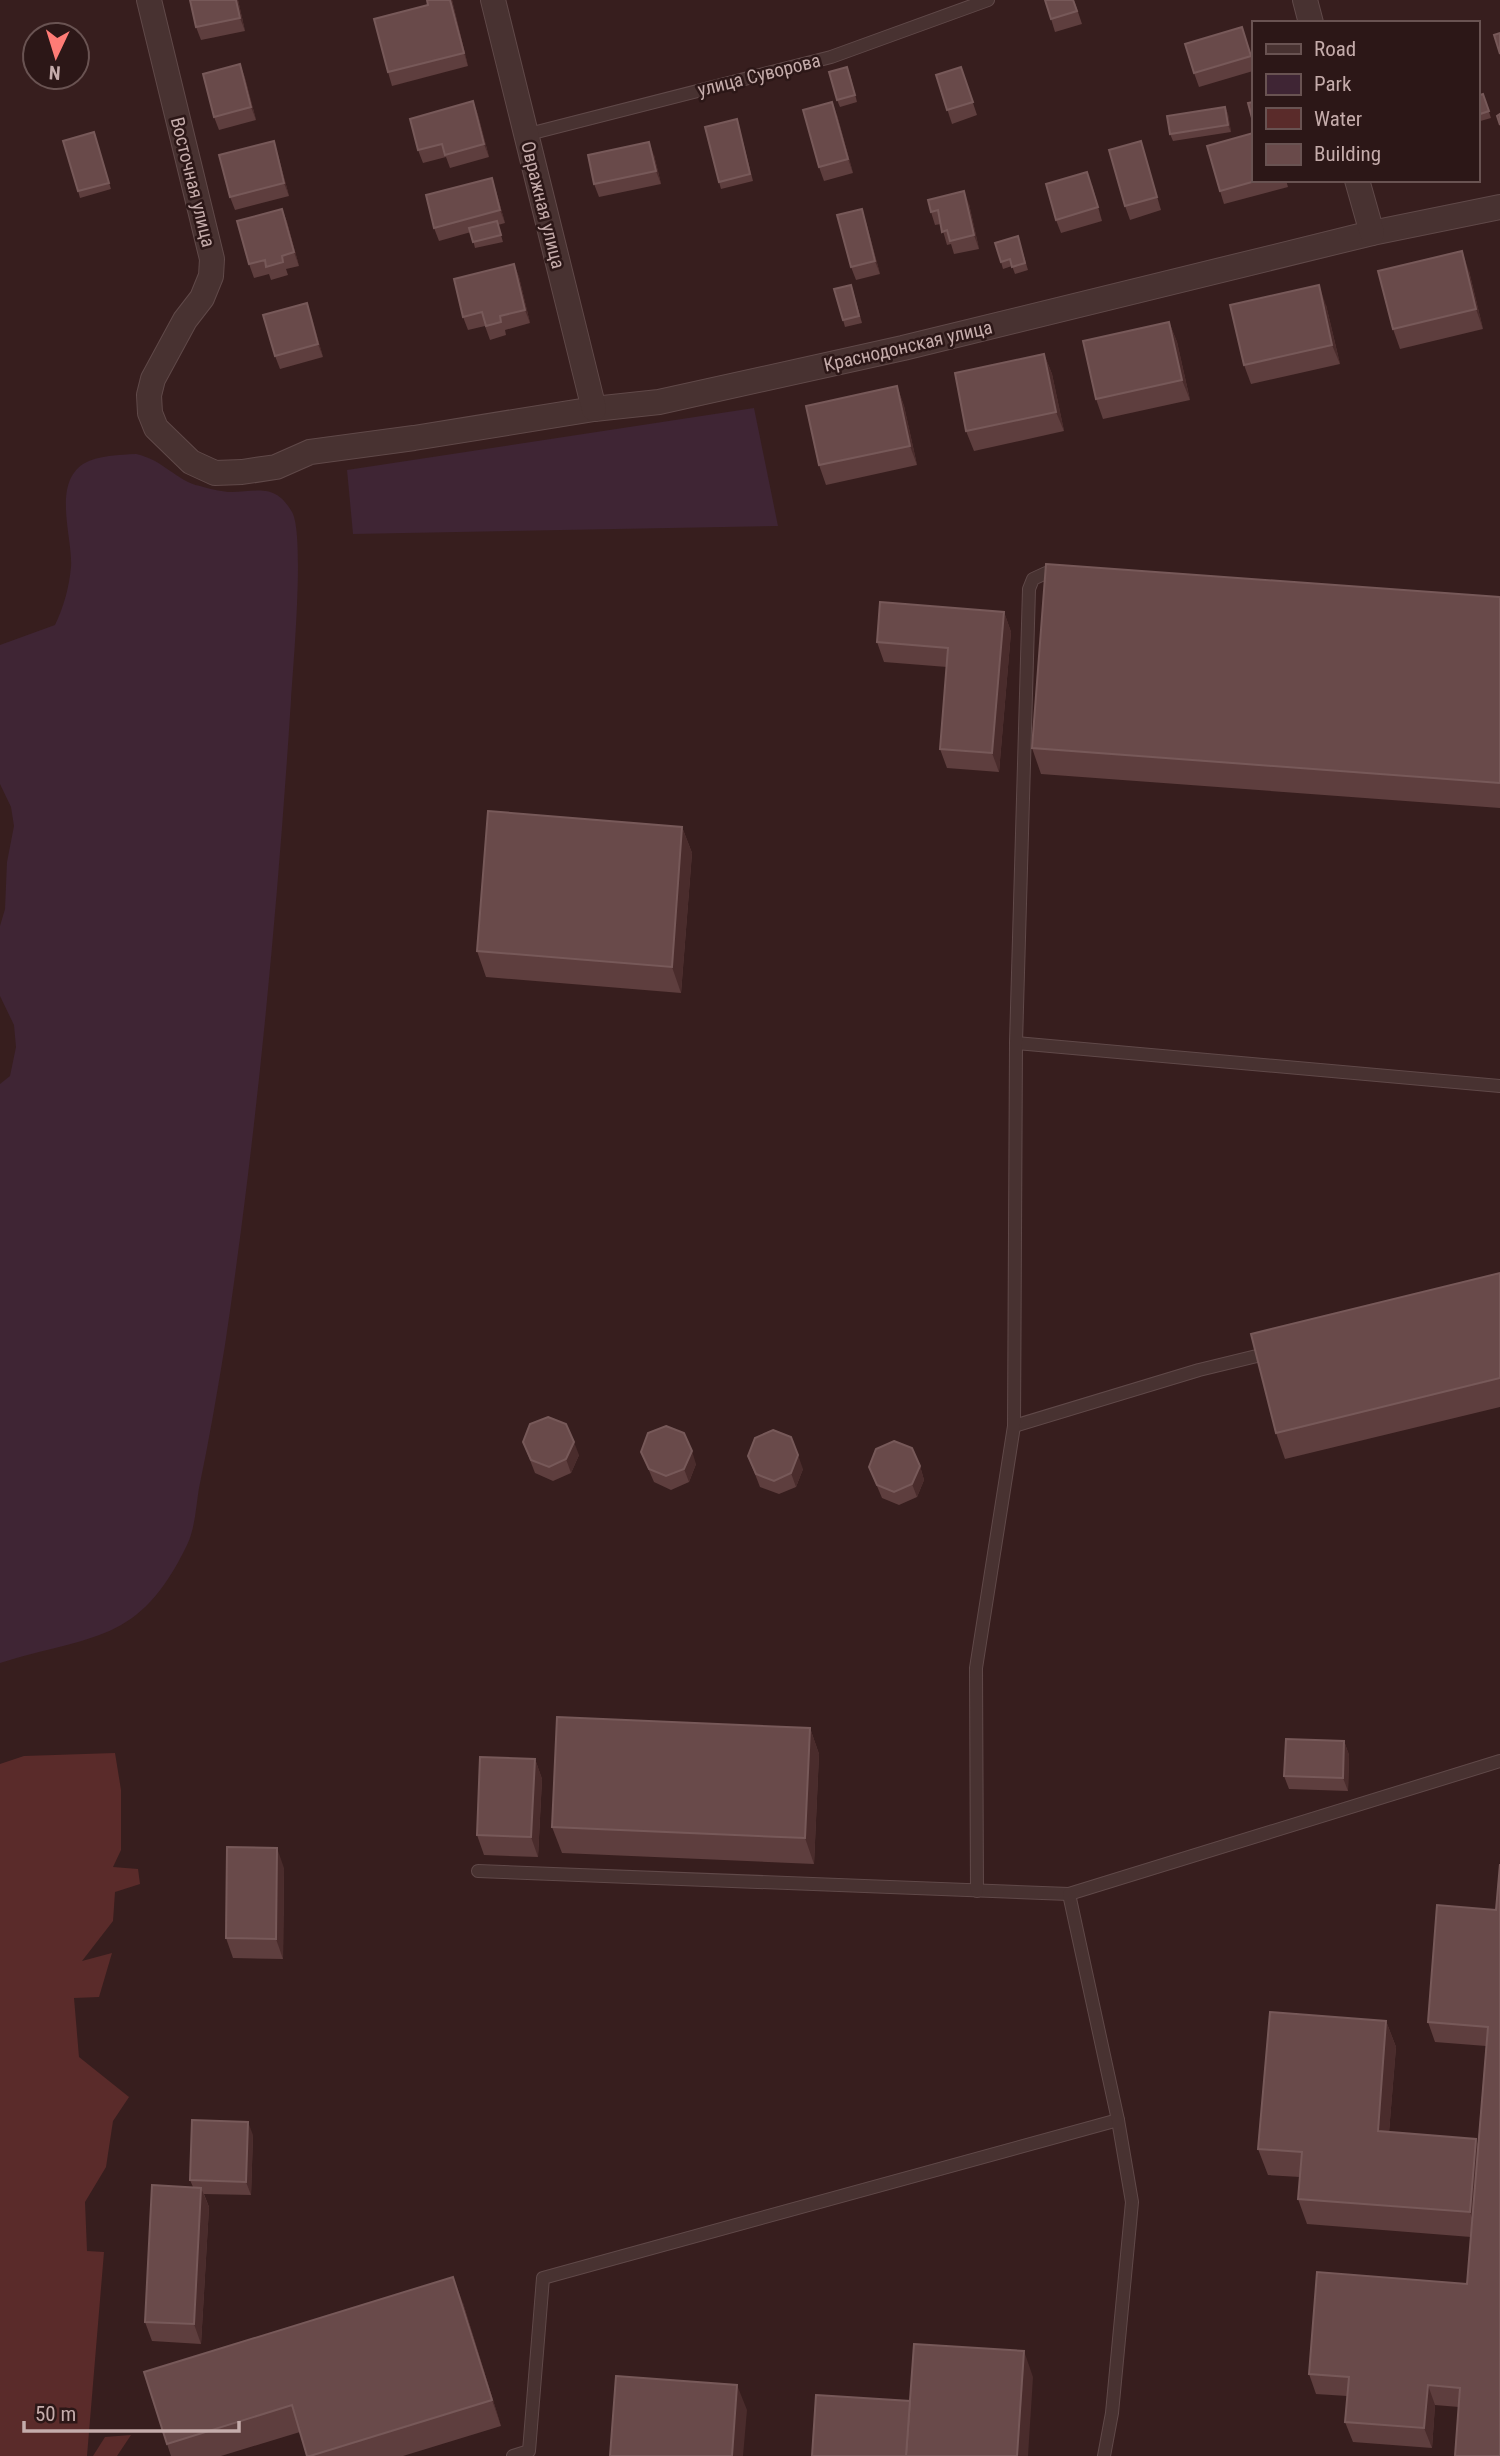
<svg xmlns="http://www.w3.org/2000/svg" width="1500" height="2456" viewBox="0 0 1500 2456" font-family="'Roboto Condensed',sans-serif">
	<style>
		.green { fill: #3f2534 }
		.water { fill: #5a2b2a }
		.lines { fill: none; stroke-linecap: round; stroke-linejoin: round }
		.service-casing { stroke: #604949; stroke-width: 14 }
		.minor-casing { stroke: #604949; stroke-width: 26 }
		.service { stroke: #483231; stroke-width: 12 }
		.minor { stroke: #483231; stroke-width: 24 }
		.wall { fill: #5e3e3e }
		.shaded-wall { fill: #4a2c2c }
		.building { fill: #694a4a; stroke: #775959; stroke-width: 2 }
		.labels { text-anchor: middle; dominant-baseline: central; stroke-width: 5; stroke-linejoin: round; paint-order: stroke }
		.street-label { font-size: 19px; fill: #c5acab; stroke: #2c1717 }
	</style>
	<rect width="100%" height="100%" fill="#371e1e"/>
	<!-- green -->
	<g class="green">
		<path d="M754 408 778 526 353 534 347 470Z"/>
		<path d="M136 454C164 460 176 481 200 486 209 489 220 491 228 492 256 493 274 481 292 512 305 534 293 668 291 700 277 916 257 1131 225 1345 217 1393 209 1441 199 1488 196 1506 195 1529 187 1545 139 1645 92 1634 0 1663V1084L10 1076 16 1047 14 1025 0 996V926L5 909 7 862 14 826 11 807 0 784V645L55 625C64 606 69 588 71 567 73 538 52 485 83 464 98 455 120 455 136 454Z"/>
	</g>
	<!-- water -->
	<g class="water">
		<path d="M115 1753 121 1790V1850L113 1867 138 1869 140 1884 115 1892 113 1921 82 1961 112 1953 99 1997 74 1998 79 2057 129 2097 113 2121 106 2167 85 2202 87 2251 104 2252 87 2456H0V1764L24 1756Z"/>
		<path d="M131 2435 117 2456H93L105 2437Z"/>
	</g>
	<g class="lines">
		<defs>
			<g id="service">
				<path d="M525 135 831 57 988 0"/>
				<path d="M1016 1043 1500 1086"/>
				<path d="M1014 1426 1199 1370 1273 1352"/>
				<path d="M478 1871 1069 1894"/>
				<path d="M977 1891 976 1668 1014 1426 1016 1043 1029 589 1033 579 1046 573 1060 574"/>
				<path d="M513 2456 529 2451 543 2278 1118 2120"/>
				<path d="M1104 2456 1112 2413 1132 2202 1118 2120 1069 1894 1500 1761"/>
			</g>
			<g id="minor">
				<path d="M149 0 212 259 211 276 202 298 185 320 153 379 149 395 150 413 156 428 191 462 215 473 242 472 276 467 310 452 414 438 594 409 659 402 903 348 1372 233 1500 207"/>
				<path d="M493 0 594 409"/>
				<path d="M1305 0 1311 23"/>
				<path d="M1357 180 1372 233"/>
			</g>
		</defs>
		<!-- service casing -->
		<use href="#service" class="service-casing"/>
		<!-- minor casing -->
		<use href="#minor" class="minor-casing"/>
		<!-- service -->
		<use href="#service" class="service"/>
		<!-- minor -->
		<use href="#minor" class="minor"/>
	</g>
	<!-- wall -->
	<g class="wall">
		<path d="M238 0 245 31 201 40 196 27Z"/>
		<path d="M452 0 468 66 392 86 388 72Z"/>
		<path d="M1074 0 1082 24 1055 32 1051 19Z"/>
		<path d="M1242 27 1253 61V71L1199 87 1194 73Z"/>
		<path d="M240 64 245 78 256 120 219 130 214 117Z"/>
		<path d="M961 67 977 115 952 124 936 75Z"/>
		<path d="M850 74 857 102 840 107 837 100Z"/>
		<path d="M1483 94 1491 118 1477 122V96Z"/>
		<path d="M473 101 478 115 489 157 450 168 446 157 423 163 418 150Z"/>
		<path d="M1225 107 1228 114 1231 132 1173 141 1170 134Z"/>
		<path d="M837 115 853 173 824 181 819 167Z"/>
		<path d="M739 126 753 181 721 189 719 182Z"/>
		<path d="M96 139 111 189 80 198 78 191Z"/>
		<path d="M1141 141 1161 210 1130 220 1125 206Z"/>
		<path d="M278 155 289 196 235 210 230 197Z"/>
		<path d="M654 155 661 184 599 197 594 184Z"/>
		<path d="M1253 180H1286L1288 187 1224 204 1220 191Z"/>
		<path d="M1092 185 1102 221 1061 233 1056 220Z"/>
		<path d="M496 191 505 223 498 225 503 242 475 248 471 232 439 241 434 228Z"/>
		<path d="M969 204 979 249 954 254 951 244 947 245 941 224 935 225 931 212Z"/>
		<path d="M282 209 287 222 299 266 286 269 288 275 271 280 269 274 254 278 249 264Z"/>
		<path d="M866 222 880 274 856 280 851 267Z"/>
		<path d="M1020 243 1028 270 1015 274 1012 266 1003 269 1001 262Z"/>
		<path d="M514 264 519 277 530 323 505 330 506 335 490 340 485 326 468 330 463 317Z"/>
		<path d="M1469 271 1483 329 1400 349 1393 329Z"/>
		<path d="M853 291 862 323 845 327 843 320Z"/>
		<path d="M307 303 323 357 280 369 275 356Z"/>
		<path d="M1326 305 1340 364 1251 384 1244 365Z"/>
		<path d="M1169 322 1177 342 1190 400 1103 419 1096 399Z"/>
		<path d="M1044 354 1052 374 1064 431 974 451 966 431Z"/>
		<path d="M897 386 904 406 917 465 826 485 819 465Z"/>
		<path d="M1500 597V808L1041 774 1032 748Z"/>
		<path d="M1004 612 1011 632 999 772 947 768 940 749 947 667 884 662 877 642Z"/>
		<path d="M682 827 692 853 681 993 486 977 477 951Z"/>
		<path d="M1500 1273V1407L1285 1459 1276 1433Z"/>
		<path d="M523 1442 579 1455 571 1473 553 1481 535 1473Z"/>
		<path d="M641 1452 696 1464 689 1482 671 1490 654 1482Z"/>
		<path d="M748 1456 803 1469 796 1487 779 1494 760 1487Z"/>
		<path d="M920 1466 924 1480 917 1497 899 1505 882 1498 869 1467Z"/>
		<path d="M810 1728 819 1754 814 1864 562 1853 552 1827Z"/>
		<path d="M1344 1741 1349 1755 1348 1791 1289 1789 1284 1776Z"/>
		<path d="M535 1759 542 1779 538 1857 484 1855 477 1835Z"/>
		<path d="M1500 1864V2456H1455L1459 2407 1435 2405 1432 2448 1353 2442 1345 2422 1347 2396 1316 2394 1309 2374 1317 2272 1467 2284 1471 2237 1307 2224 1298 2199 1300 2177 1268 2175 1258 2149 1270 2012 1386 2021 1396 2047 1389 2132 1476 2139 1478 2145 1486 2046 1435 2042 1428 2022 1437 1905 1496 1910Z"/>
		<path d="M284 1868 283 1959 233 1958 226 1938Z"/>
		<path d="M253 2135 251 2195 204 2194 209 2207 201 2344 152 2341 145 2322 193 2187 190 2180Z"/>
		<path d="M463 2303 501 2426 403 2456H307L300 2432 221 2456H171L167 2444Z"/>
	</g>
	<!-- shaded-wall -->
	<g class="shaded-wall">
		<path d="M236 0H238L245 31 240 18Z"/>
		<path d="M450 0H452L468 66 464 53Z"/>
		<path d="M240 64 245 78 256 120 251 107Z"/>
		<path d="M473 101 478 115 489 157 484 144Z"/>
		<path d="M832 102 837 115 853 173 848 159Z"/>
		<path d="M1225 107 1228 114 1231 132 1228 125Z"/>
		<path d="M274 141 278 155 289 196 284 183Z"/>
		<path d="M649 142 654 155 661 184 656 171Z"/>
		<path d="M492 178 496 191 505 223 500 210Z"/>
		<path d="M964 191 969 204 979 249 974 235Z"/>
		<path d="M282 209 287 222 299 266 294 252Z"/>
		<path d="M862 209 866 222 880 274 875 261Z"/>
		<path d="M1462 251 1469 271 1483 329 1476 309Z"/>
		<path d="M514 264 519 277 530 323 525 310Z"/>
		<path d="M1319 285 1326 305 1340 364 1332 345Z"/>
		<path d="M307 303 312 317 323 357 318 344Z"/>
		<path d="M1169 322 1177 342 1190 400 1182 380Z"/>
		<path d="M1044 354 1052 374 1064 431 1056 412Z"/>
		<path d="M897 386 904 406 917 465 910 446Z"/>
		<path d="M1004 612 1011 632 999 772 992 753Z"/>
		<path d="M682 827 692 853 681 993 672 967Z"/>
		<path d="M574 1442 579 1455 571 1473 566 1459Z"/>
		<path d="M692 1451 696 1464 689 1482 684 1469Z"/>
		<path d="M798 1455 803 1469 796 1487 791 1473Z"/>
		<path d="M920 1466 924 1480 917 1497 912 1484Z"/>
		<path d="M810 1728 819 1754 814 1864 805 1838Z"/>
		<path d="M1344 1741 1349 1755 1348 1791 1343 1778Z"/>
		<path d="M535 1759 542 1779 538 1857 531 1837Z"/>
		<path d="M277 1848 284 1868 283 1959 276 1939Z"/>
		<path d="M1386 2021 1396 2047 1387 2157 1378 2131Z"/>
		<path d="M248 2122 253 2135 251 2195 246 2182Z"/>
		<path d="M1476 2139 1485 2165 1479 2238 1470 2212Z"/>
		<path d="M201 2188 209 2207 201 2344 194 2324Z"/>
		<path d="M453 2277 463 2303 501 2426 492 2400Z"/>
		<path d="M1024 2351 1033 2377 1028 2456H1017Z"/>
		<path d="M737 2385 747 2410 743 2456H732Z"/>
		<path d="M1428 2385 1435 2405 1432 2448 1424 2428Z"/>
	</g>
	<!-- building -->
	<g class="building">
		<path d="M190 0H236L240 18 196 27Z"/>
		<path d="M427 0H450L464 53 388 72 374 19 428 5Z"/>
		<path d="M1045 0H1073L1077 11 1051 19Z"/>
		<path d="M1242 27 1251 56 1194 73 1185 44Z"/>
		<path d="M1500 33V54L1494 35Z"/>
		<path d="M240 64 251 107 214 117 203 74Z"/>
		<path d="M847 67 855 95 837 100 829 72Z"/>
		<path d="M961 67 973 102 947 110 936 75Z"/>
		<path d="M1483 94 1489 111 1477 115V96Z"/>
		<path d="M473 101 484 144 445 155 442 144 418 150 410 119Z"/>
		<path d="M832 102 848 159 819 167 803 110Z"/>
		<path d="M1253 102V118H1252L1248 103Z"/>
		<path d="M1225 107 1228 125 1170 134 1167 116Z"/>
		<path d="M1500 114V125L1497 116Z"/>
		<path d="M737 119 750 174 719 182 705 127Z"/>
		<path d="M94 132 109 183 78 191 63 141Z"/>
		<path d="M1253 133V180H1259L1220 191 1207 146Z"/>
		<path d="M274 141 284 183 230 197 219 155Z"/>
		<path d="M1141 141 1157 197 1125 206 1109 150Z"/>
		<path d="M649 142 656 171 594 184 588 155Z"/>
		<path d="M1087 172 1098 207 1056 220 1046 184Z"/>
		<path d="M492 178 500 210 434 228 426 195Z"/>
		<path d="M964 191 974 235 950 241 947 230 942 232 938 210 931 212 928 200Z"/>
		<path d="M282 209 294 252 282 256 283 262 266 267 265 260 249 264 237 221Z"/>
		<path d="M862 209 875 261 851 267 837 215Z"/>
		<path d="M497 221 501 235 473 242 469 228Z"/>
		<path d="M1018 236 1025 263 1012 267 1010 259 1001 262 995 243Z"/>
		<path d="M1462 251 1476 309 1393 329 1378 271Z"/>
		<path d="M514 264 525 310 500 316 501 322 486 326 482 312 463 317 454 279Z"/>
		<path d="M851 285 859 316 843 320 834 289Z"/>
		<path d="M1319 285 1332 345 1244 365 1230 305Z"/>
		<path d="M307 303 318 344 275 356 263 315Z"/>
		<path d="M1169 322 1182 380 1096 399 1083 341Z"/>
		<path d="M1044 354 1056 412 966 431 955 373Z"/>
		<path d="M897 386 910 446 819 465 806 406Z"/>
		<path d="M1046 564 1500 597V783L1032 748Z"/>
		<path d="M880 602 1004 612 992 753 940 749 948 648 877 642Z"/>
		<path d="M488 811 682 827 672 967 477 951Z"/>
		<path d="M1500 1273V1378L1276 1433 1251 1334Z"/>
		<path d="M548 1417 566 1424 574 1442 566 1459 549 1467 531 1460 523 1442 530 1424Z"/>
		<path d="M666 1426 684 1433 692 1451 684 1469 666 1476 649 1469 641 1452 648 1433Z"/>
		<path d="M773 1430 791 1437 798 1455 791 1473 774 1481 756 1474 748 1456 755 1438Z"/>
		<path d="M894 1441 912 1448 920 1466 912 1484 894 1492 877 1485 869 1467 876 1449Z"/>
		<path d="M557 1717 810 1728 805 1838 552 1827Z"/>
		<path d="M1286 1739 1344 1741 1343 1778 1284 1776Z"/>
		<path d="M480 1757 535 1759 531 1837 477 1835Z"/>
		<path d="M227 1847 277 1848 276 1939 226 1938Z"/>
		<path d="M1500 1864V2456H1455L1460 2388 1428 2385 1424 2428 1345 2422 1349 2377 1309 2374 1317 2272 1467 2284 1488 2027 1428 2022 1437 1905 1496 1910Z"/>
		<path d="M1270 2012 1386 2021 1378 2131 1476 2139 1470 2212 1298 2199 1302 2152 1258 2149Z"/>
		<path d="M192 2120 248 2122 246 2182 190 2180Z"/>
		<path d="M152 2185 201 2188 194 2324 145 2322Z"/>
		<path d="M453 2277 492 2400 310 2456H307L292 2405 167 2444 144 2372Z"/>
		<path d="M914 2344 1024 2351 1017 2456H906Z"/>
		<path d="M616 2376 737 2385 732 2456H610Z"/>
		<path d="M816 2395 910 2401 906 2456H812Z"/>
	</g>
	<g class="labels">
		<!-- street labels -->
		<g class="street-label">
			<text transform="translate(759 75) rotate(-14)">улица Суворова</text>
			<text transform="translate(193 182) rotate(76)">Восточная улица</text>
			<text transform="translate(543 205) rotate(76)">Овражная улица</text>
			<text transform="translate(908 346) rotate(-13)">Краснодонская улица</text>
		</g>
	</g>
	<!-- legend -->
	<rect x="1252" y="21" width="228" height="161" fill="#2c1717" stroke="#695352" stroke-width="2"/>
	<rect x="1266" y="44" width="35" height="10" fill="#483231" stroke="#695352" stroke-width="2"/>
	<text x="1314" y="56" font-size="21" fill="#c5acab">Road</text>
	<rect x="1266" y="74" width="35" height="21" fill="#3f2534" stroke="#695352" stroke-width="2"/>
	<text x="1314" y="91" font-size="21" fill="#c5acab">Park</text>
	<rect x="1266" y="108" width="35" height="21" fill="#5a2b2a" stroke="#695352" stroke-width="2"/>
	<text x="1314" y="126" font-size="21" fill="#c5acab">Water</text>
	<rect x="1266" y="144" width="35" height="21" fill="#694a4a" stroke="#695352" stroke-width="2"/>
	<text x="1314" y="161" font-size="21" fill="#c5acab">Building</text>
	<!-- north arrow -->
	<g transform="translate(56 56) rotate(184)"><circle r="33" fill="#2c1717" stroke="#695352" stroke-width="2"/>
	<path d="M0-5L12 26L0 18L-12 26Z" fill="#ff7c76"/>
	<text y="-10" font-size="19" font-weight="bold" text-anchor="middle" fill="#c5acab">N</text>
	</g>
	<!-- scale -->
	<path d="M24 2421v10h215v-10" fill="none" stroke="#c5acab" stroke-width="3.5"/>
	<text x="35" y="2421" font-size="21" fill="#c5acab" stroke="#2c1717" stroke-width="5" paint-order="stroke">50 m</text>
</svg>
